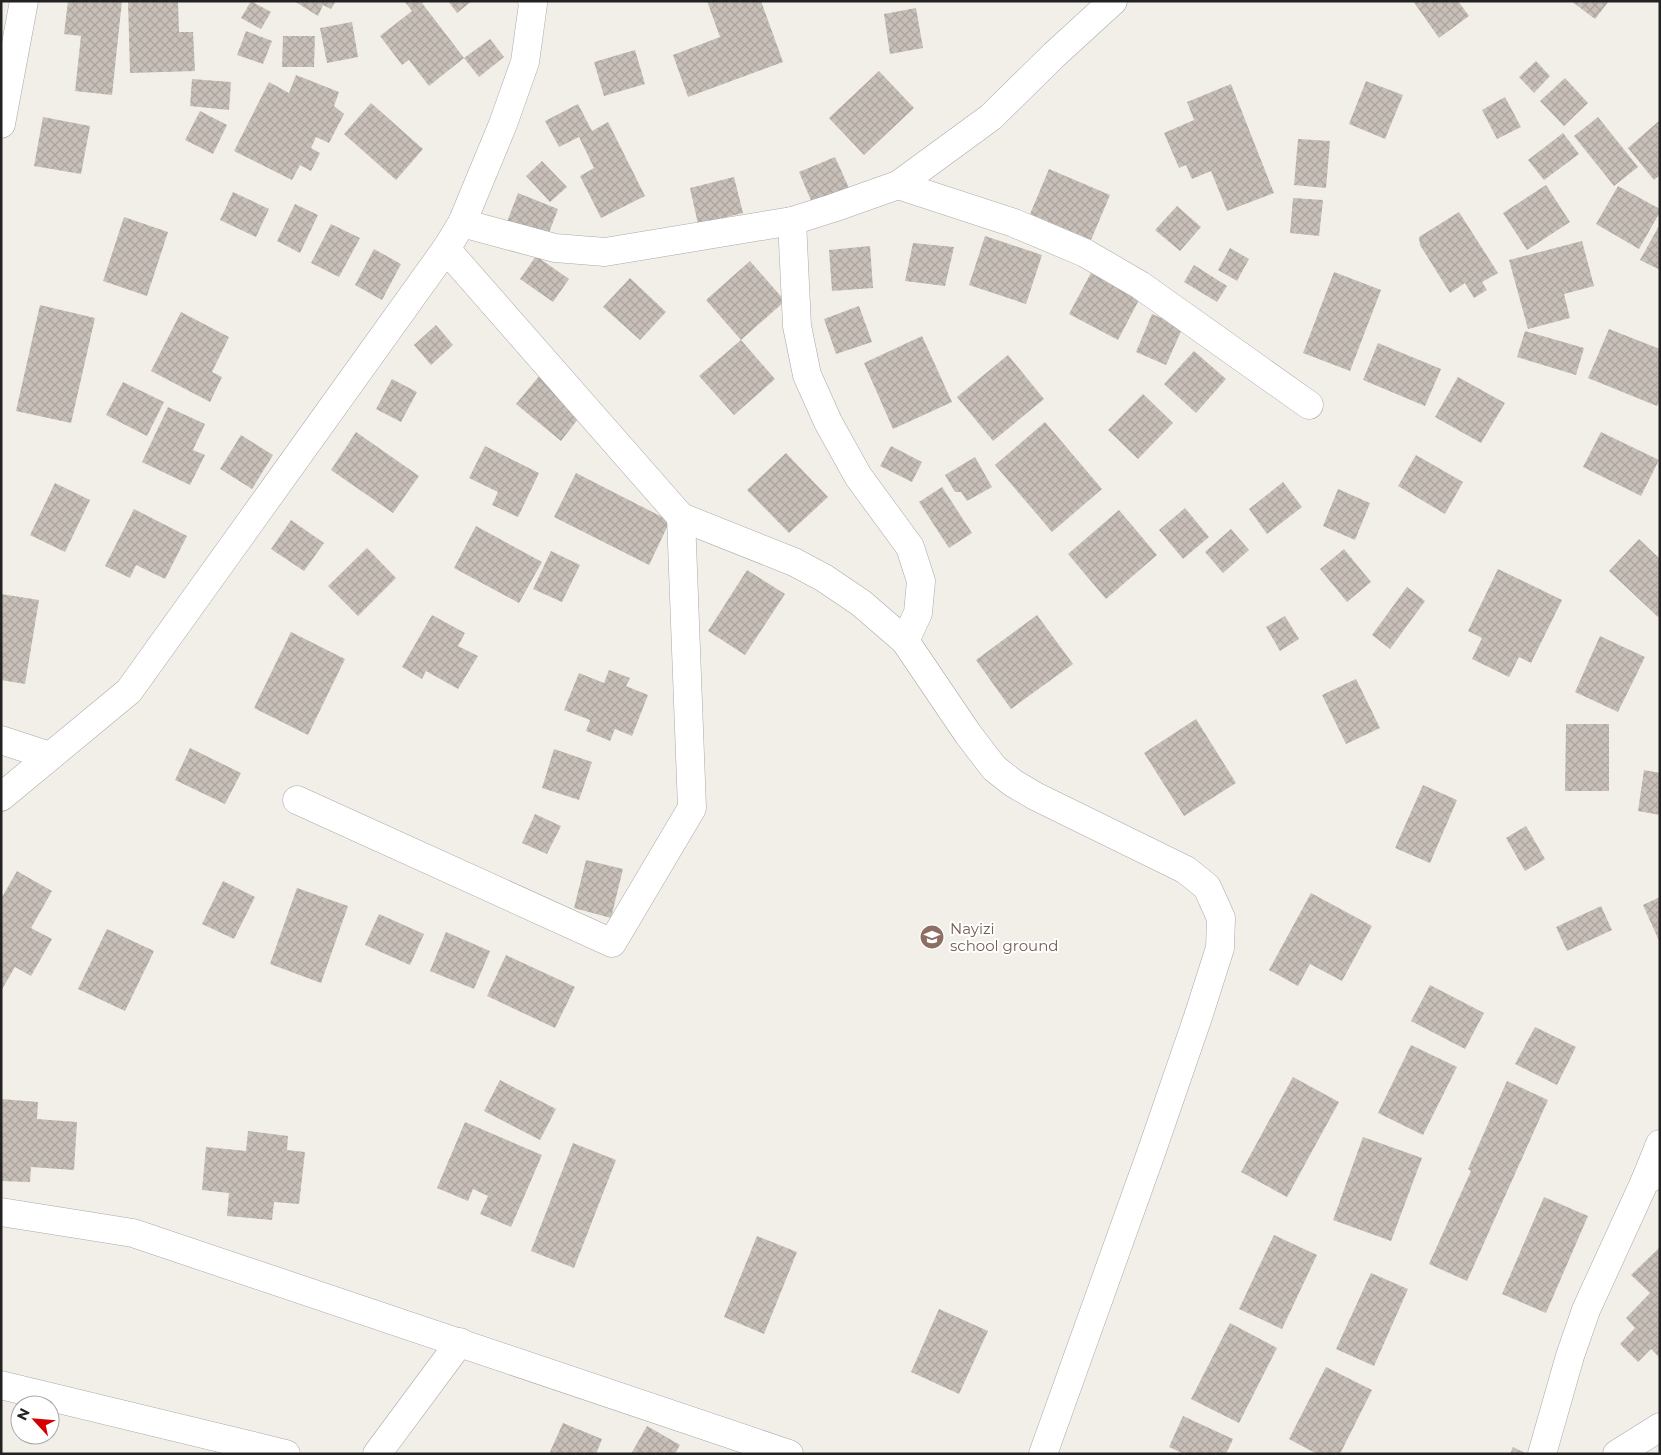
<svg xmlns="http://www.w3.org/2000/svg" width="1661" height="1455" viewBox="0 0 1661 1455" font-family="Montserrat,sans-serif">
	<style>
		.building { fill: url(#building-cross-hatch) }
		.lines { fill: none; stroke-linecap: round; stroke-linejoin: round }
		.street-casing { stroke: #a9a9a9; stroke-width: 29 }
		.street { stroke: #fff; stroke-width: 28 }
		.labels { text-anchor: middle; dominant-baseline: central; stroke-width: 4; stroke-linejoin: round; paint-order: stroke }
		.education-label { font-size: 15px; fill: #785e54; stroke: #fff; text-anchor: start }
	</style>
	<defs>
		<pattern id="building-cross-hatch" width="8" height="8" patternUnits="userSpaceOnUse" patternTransform="scale(1.25)"><rect width="8" height="8" fill="#c7bfb8"/><path d="M0 0l8 8M0 8l8-8" fill="none" stroke="#aba49e"/></pattern>
	</defs>
	<rect width="100%" height="100%" fill="#f2efe9"/>
	<!-- building -->
	<g class="building">
		<path d="M68 1H122L112 95 75 91 81 36 64 34Z"/>
		<path d="M128 1H178L179 32H193L195 71 130 73Z"/>
		<path d="M251 1 271 12 261 29 241 18Z"/>
		<path d="M294 1H336L331 9 323 5 318 16Z"/>
		<path d="M404 1H425L422 3 464 58 429 86 409 60 402 65 380 36 412 11Z"/>
		<path d="M448 1H472L457 13Z"/>
		<path d="M707 1H761L783 62 688 97 673 55 720 37Z"/>
		<path d="M1413 1H1458L1469 16 1439 38Z"/>
		<path d="M1571 1H1609L1595 19Z"/>
		<path d="M916 8 923 48 890 54 884 14Z"/>
		<path d="M352 22 358 57 327 63 320 28Z"/>
		<path d="M246 31 272 41 263 64 237 55Z"/>
		<path d="M283 36H315L314 67H282Z"/>
		<path d="M490 39 504 57 479 77 464 58Z"/>
		<path d="M635 50 645 84 604 96 594 62Z"/>
		<path d="M1536 61 1550 76 1534 93 1519 77Z"/>
		<path d="M879 71 914 108 864 155 829 118Z"/>
		<path d="M296 75 339 92 334 106 344 114 329 143 316 137 311 148 320 153 311 171 300 165 292 180 234 151 269 82 289 93Z"/>
		<path d="M1565 78 1588 103 1564 126 1540 101Z"/>
		<path d="M192 79 231 82 229 110 190 106Z"/>
		<path d="M1366 81 1403 95 1385 139 1349 124Z"/>
		<path d="M1231 84 1274 193 1227 211 1211 171 1192 179 1186 165 1179 168 1164 133 1194 120 1187 102Z"/>
		<path d="M1505 97 1521 127 1497 139 1482 110Z"/>
		<path d="M371 103 423 149 396 180 344 134Z"/>
		<path d="M578 104 592 131 608 122 645 196 601 218 580 176 594 168 579 137 559 147 545 121Z"/>
		<path d="M200 111 227 125 213 154 185 140Z"/>
		<path d="M43 117 90 126 81 174 34 166Z"/>
		<path d="M1598 117 1638 167 1614 186 1574 136Z"/>
		<path d="M1660 120V175L1654 180 1628 148Z"/>
		<path d="M1563 133 1579 154 1544 180 1528 160Z"/>
		<path d="M1298 139 1330 141 1326 188 1294 185Z"/>
		<path d="M835 157 849 188 812 203 799 172Z"/>
		<path d="M542 161 567 187 550 202 526 176Z"/>
		<path d="M1049 169 1110 195 1091 240 1030 214Z"/>
		<path d="M734 177 743 213 698 224 690 188Z"/>
		<path d="M1546 185 1570 222 1527 250 1503 213Z"/>
		<path d="M1618 186 1660 209V212L1639 249 1596 224Z"/>
		<path d="M233 192 269 209 256 237 220 220Z"/>
		<path d="M518 193 558 209 547 238 507 222Z"/>
		<path d="M1293 198 1323 200 1319 236 1290 233Z"/>
		<path d="M295 204 318 215 300 253 277 241Z"/>
		<path d="M1177 206 1201 227 1180 251 1155 230Z"/>
		<path d="M1459 212 1498 273 1482 282 1487 290 1474 298 1465 283 1450 293 1420 245 1419 237Z"/>
		<path d="M124 217 168 232 147 296 103 281Z"/>
		<path d="M331 224 360 238 339 277 311 263Z"/>
		<path d="M1660 224V270L1640 260Z"/>
		<path d="M985 236 1042 255 1026 304 969 285Z"/>
		<path d="M1582 241 1594 286 1564 294 1570 318 1528 329 1509 260Z"/>
		<path d="M913 243 954 247 945 286 905 281Z"/>
		<path d="M870 246 873 288 832 291 829 250Z"/>
		<path d="M1230 248 1249 259 1237 281 1218 270Z"/>
		<path d="M374 249 401 264 382 300 355 285Z"/>
		<path d="M536 256 569 279 553 302 520 279Z"/>
		<path d="M750 261 785 301 741 340 706 300Z"/>
		<path d="M1194 265 1227 286 1217 302 1184 282Z"/>
		<path d="M1093 269 1141 296 1118 340 1069 314Z"/>
		<path d="M1334 272 1381 290 1350 371 1303 353Z"/>
		<path d="M630 278 666 312 640 340 603 307Z"/>
		<path d="M40 305 95 318 71 423 16 411Z"/>
		<path d="M859 306 872 342 836 354 824 319Z"/>
		<path d="M181 312 229 337 212 372 222 377 210 402 151 371Z"/>
		<path d="M1152 314 1183 327 1166 365 1136 352Z"/>
		<path d="M436 325 453 345 431 365 414 345Z"/>
		<path d="M1609 329 1660 349V399L1657 406 1588 378Z"/>
		<path d="M1525 331 1584 348 1576 375 1517 357Z"/>
		<path d="M922 336 952 402 893 429 864 363Z"/>
		<path d="M741 340 775 379 734 415 699 376Z"/>
		<path d="M1378 343 1441 369 1425 406 1363 380Z"/>
		<path d="M1194 351 1226 379 1196 413 1164 384Z"/>
		<path d="M1008 355 1044 399 993 441 957 397Z"/>
		<path d="M540 375 585 410 561 441 516 404Z"/>
		<path d="M1458 377 1505 403 1481 443 1435 417Z"/>
		<path d="M392 379 417 392 401 422 376 409Z"/>
		<path d="M123 382 164 402 147 436 106 415Z"/>
		<path d="M1143 394 1173 423 1138 459 1108 430Z"/>
		<path d="M168 407 205 424 193 450 205 455 190 485 142 462Z"/>
		<path d="M1045 422 1102 489 1052 532 995 465Z"/>
		<path d="M356 432 419 476 393 513 331 470Z"/>
		<path d="M1601 432 1659 460 1641 496 1583 467Z"/>
		<path d="M241 435 273 455 252 489 220 469Z"/>
		<path d="M485 446 539 473 518 517 492 505 498 492 469 478Z"/>
		<path d="M891 446 922 462 912 482 880 466Z"/>
		<path d="M786 453 828 497 789 533 747 490Z"/>
		<path d="M1416 455 1463 482 1445 514 1398 486Z"/>
		<path d="M975 457 992 487 967 501 961 492H955L945 475Z"/>
		<path d="M576 473 670 521 649 565 554 517Z"/>
		<path d="M1283 482 1302 507 1267 534 1249 509Z"/>
		<path d="M55 483 90 500 65 552 30 535Z"/>
		<path d="M942 487 972 533 949 548 919 502Z"/>
		<path d="M1338 489 1370 503 1355 540 1323 526Z"/>
		<path d="M1185 508 1209 537 1183 559 1159 530Z"/>
		<path d="M134 509 187 536 165 579 136 565 130 578 105 566Z"/>
		<path d="M1119 510 1157 555 1106 599 1068 554Z"/>
		<path d="M291 520 324 543 304 571 271 549Z"/>
		<path d="M476 526 542 562 519 603 454 568Z"/>
		<path d="M1231 529 1249 550 1223 573 1205 552Z"/>
		<path d="M1639 539 1660 559V615L1658 617 1609 571Z"/>
		<path d="M367 548 396 578 358 616 328 586Z"/>
		<path d="M1344 549 1371 582 1347 602 1320 569Z"/>
		<path d="M551 551 580 565 562 602 533 589Z"/>
		<path d="M1498 569 1562 600 1531 663 1519 657 1509 677 1472 659 1482 638 1468 631Z"/>
		<path d="M747 570 785 594 745 655 708 631Z"/>
		<path d="M1407 587 1425 601 1390 649 1372 635Z"/>
		<path d="M1 594 39 600 25 684 1 680Z"/>
		<path d="M432 615 465 633 458 646 478 656 458 689 426 671 422 679 402 667Z"/>
		<path d="M1037 615 1073 664 1011 709 976 660Z"/>
		<path d="M1285 616 1299 639 1280 651 1266 627Z"/>
		<path d="M291 632 345 659 308 735 254 708Z"/>
		<path d="M1600 636 1645 657 1618 712 1575 692Z"/>
		<path d="M609 670 630 678 626 686 648 695 632 736 615 729 610 741 586 731 590 720 564 710 579 673 604 683Z"/>
		<path d="M1356 679 1380 728 1346 744 1322 695Z"/>
		<path d="M1196 719 1236 783 1184 816 1144 753Z"/>
		<path d="M1566 724H1609V791H1565Z"/>
		<path d="M190 748 241 773 225 804 175 780Z"/>
		<path d="M554 749 592 762 579 800 542 788Z"/>
		<path d="M1644 770 1660 773V815L1638 811Z"/>
		<path d="M1423 785 1457 800 1430 863 1395 848Z"/>
		<path d="M535 814 561 826 547 854 522 843Z"/>
		<path d="M1526 826 1545 859 1525 871 1506 838Z"/>
		<path d="M586 860 623 869 611 918 574 908Z"/>
		<path d="M17 871 52 891 31 928 52 939 31 976 15 967 1 991V899Z"/>
		<path d="M223 881 255 897 234 939 202 924Z"/>
		<path d="M297 888 348 906 321 983 270 964Z"/>
		<path d="M1311 893 1372 926 1342 981 1310 964 1298 986 1269 970Z"/>
		<path d="M1660 897V943L1643 905Z"/>
		<path d="M1601 906 1612 930 1567 951 1556 927Z"/>
		<path d="M379 914 424 934 410 965 365 945Z"/>
		<path d="M107 929 154 951 125 1011 78 989Z"/>
		<path d="M446 932 490 951 474 989 430 971Z"/>
		<path d="M506 955 575 987 555 1028 487 996Z"/>
		<path d="M1430 985 1484 1013 1465 1049 1411 1021Z"/>
		<path d="M1535 1027 1576 1047 1557 1085 1515 1064Z"/>
		<path d="M1411 1045 1457 1067 1423 1135 1378 1113Z"/>
		<path d="M1293 1077 1339 1102 1287 1197 1241 1172Z"/>
		<path d="M500 1080 556 1109 540 1140 484 1111Z"/>
		<path d="M1507 1081 1548 1100 1467 1281 1429 1264 1471 1171 1468 1169Z"/>
		<path d="M1 1099 38 1102 37 1119 77 1122 74 1170 31 1167 30 1182 1 1181Z"/>
		<path d="M465 1122 542 1155 511 1227 480 1214 488 1196 473 1189 468 1201 437 1188Z"/>
		<path d="M248 1131 288 1136 287 1150 305 1152 299 1204 274 1202 272 1220 227 1216 229 1193 202 1190 206 1147 246 1151Z"/>
		<path d="M1363 1137 1422 1158 1391 1241 1333 1220Z"/>
		<path d="M573 1143 616 1160 574 1268 531 1251Z"/>
		<path d="M1544 1197 1588 1216 1546 1313 1502 1294Z"/>
		<path d="M1274 1235 1317 1255 1282 1329 1239 1309Z"/>
		<path d="M757 1236 797 1252 764 1334 724 1317Z"/>
		<path d="M1660 1247V1358L1651 1349 1638 1362 1620 1344 1635 1328 1626 1318 1650 1293 1631 1275Z"/>
		<path d="M1371 1273 1408 1289 1374 1366 1336 1349Z"/>
		<path d="M939 1309 988 1331 959 1394 911 1372Z"/>
		<path d="M1230 1323 1277 1348 1239 1423 1191 1399Z"/>
		<path d="M1326 1367 1372 1390 1340 1454H1317L1289 1439Z"/>
		<path d="M1183 1416 1233 1439 1226 1454H1184L1169 1447Z"/>
		<path d="M563 1423 602 1439 596 1454H549Z"/>
		<path d="M647 1426 680 1445 675 1454H631Z"/>
		<path d="M1513 1447 1527 1454H1510Z"/>
	</g>
	<g class="lines">
		<defs>
			<g id="street">
				<path d="M1 124 24 1"/>
				<path d="M898 185 1014 223 1085 253 1140 285 1309 405"/>
				<path d="M792 221 797 326 807 375 828 422 858 476 910 547 921 581 918 613 905 641"/>
				<path d="M462 223 555 248 605 252 792 221 833 208 898 185 991 117 1054 55 1113 1"/>
				<path d="M681 517 794 562 824 578 861 603 905 641 968 734 994 768 1013 783 1035 796 1186 870 1207 887 1221 918 1220 948 1198 1017 1151 1153 1043 1454"/>
				<path d="M1 740 50 756"/>
				<path d="M1 797 129 691 446 249 462 223 503 124 525 62 533 4 532 1"/>
				<path d="M297 800 612 943 692 808 681 517 446 249"/>
				<path d="M1645 1181 1660 1144"/>
				<path d="M1 1212 133 1233 789 1454"/>
				<path d="M1 1385 286 1454"/>
				<path d="M377 1454 460 1342"/>
				<path d="M1542 1454 1570 1356 1586 1310 1645 1181 1660 1173"/>
				<path d="M1617 1454 1660 1427"/>
			</g>
		</defs>
		<!-- street casing -->
		<use href="#street" class="street-casing"/>
		<!-- street -->
		<use href="#street" class="street"/>
	</g>
	<!-- icons -->
	<defs>
		<symbol id="school-disc" viewBox="-11 -11 22 22"><circle r="9.5" fill="#8d6e63" stroke="#fff"/><path d="M0-5L7-2L0 1L-7-2ZM-4 1L0 2.5L4 1V4Q0 6-4 4Z" fill="#fff"/></symbol>
	</defs>
	<g fill-rule="evenodd">
		<use href="#school-disc" x="918" y="923" width="28" height="28"/>
	</g>
	<g class="labels">
		<!-- education labels -->
		<g class="education-label">
			<text x="950" y="928">Nayizi<tspan x="950" dy="17">school ground</tspan></text>
		</g>
	</g>
	<!-- border -->
	<rect width="1661" height="1455" fill="none" stroke="#222222" stroke-width="5"/>
	<!-- north arrow -->
	<g transform="translate(35 1420) rotate(296)"><circle r="24" fill="#ffffff" stroke="#a7a7a7"/>
	<path d="M0-4L9 19L0 12L-9 19Z" fill="#d40000"/>
	<text y="-8" font-size="14" font-weight="bold" text-anchor="middle" fill="#222222">N</text>
	</g>
</svg>
